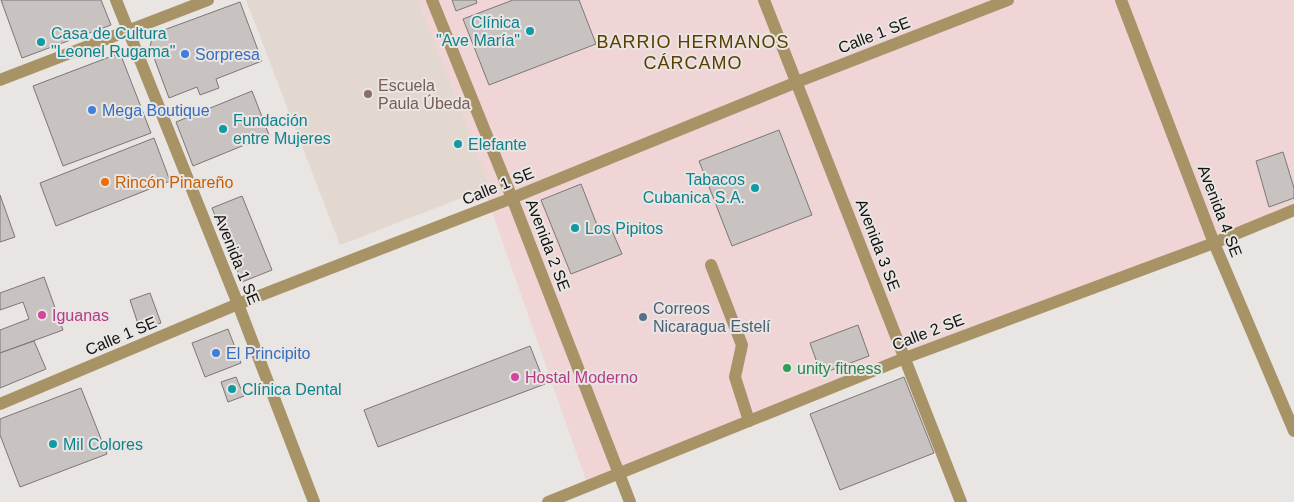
<svg xmlns="http://www.w3.org/2000/svg" width="1294" height="502" viewBox="0 0 1294 502" font-family="Helvetica,sans-serif">
	<style>
		.industrial { fill: #efd5d6 }
		.built { fill: #e3d8d0 }
		.building { fill: #c8c2c1; stroke: #7c7776 }
		.lines { fill: none; stroke-linecap: round; stroke-linejoin: round }
		.minor { stroke: #a89366; stroke-width: 12 }
		.culture-dot { fill: #0f9aa8; stroke: #e9e5e2; stroke-width: 2 }
		.shop-dot { fill: #3f7fe0; stroke: #e9e5e2; stroke-width: 2 }
		.education-dot { fill: #8d6e63; stroke: #e9e5e2; stroke-width: 2 }
		.food-dot { fill: #e8710a; stroke: #e9e5e2; stroke-width: 2 }
		.hotel-dot { fill: #d1479c; stroke: #e9e5e2; stroke-width: 2 }
		.service-dot { fill: #5c6f8a; stroke: #e9e5e2; stroke-width: 2 }
		.leisure-dot { fill: #2e9e5b; stroke: #e9e5e2; stroke-width: 2 }
		.labels { text-anchor: middle; dominant-baseline: central; stroke-width: 4; stroke-linejoin: round; paint-order: stroke }
		.culture-label { font-size: 16px; fill: #0d838f; stroke: #e9e5e2; text-anchor: start }
		.street-label { font-size: 16px; fill: #131211; stroke: #e9e5e2 }
		.shop-label { font-size: 16px; fill: #366cbe; stroke: #e9e5e2; text-anchor: start }
		.education-label { font-size: 16px; fill: #785e54; stroke: #e9e5e2; text-anchor: start }
		.food-label { font-size: 16px; fill: #c56008; stroke: #e9e5e2; text-anchor: start }
		.service-label { font-size: 16px; fill: #4e5e75; stroke: #e9e5e2; text-anchor: start }
		.hotel-label { font-size: 16px; fill: #b23c85; stroke: #e9e5e2; text-anchor: start }
		.leisure-label { font-size: 16px; fill: #27864d; stroke: #e9e5e2; text-anchor: start }
		.neighbourhood-label { font-size: 18px; letter-spacing: 1px; fill: #5b3e01; stroke: #e9e5e2 }
	</style>
	<rect width="100%" height="100%" fill="#e9e5e2"/>
	<!-- industrial -->
	<path class="industrial" d="M418 0H1294V209L588 486Z"/>
	<!-- built -->
	<path class="built" d="M246 0H418L490 187 340 245Z"/>
	<!-- building -->
	<g class="building">
		<path d="M1 0H101L111 25 22 58Z"/>
		<path d="M452 0H476L477 3 456 11Z"/>
		<path d="M513 0H579L596 44 489 85 463 19Z"/>
		<path d="M240 2 262 61 216 79 219 88 200 95 197 87 169 98 150 47 153 34Z"/>
		<path d="M120 53 151 133 63 166 33 86Z"/>
		<path d="M252 91 269 135 193 166 176 122Z"/>
		<path d="M779 130 812 215 732 246 699 161Z"/>
		<path d="M154 138 170 181 56 226 40 183Z"/>
		<path d="M1283 152 1294 188V198L1269 207 1256 161Z"/>
		<path d="M581 184 599 230 610 226 622 254 571 274 541 200Z"/>
		<path d="M0 195 15 237 0 242Z"/>
		<path d="M242 196 272 270 242 282 212 208Z"/>
		<path d="M44 277 63 330 0 353V330L29 319 23 302 0 310V293Z"/>
		<path d="M150 293 161 323 140 330 130 300Z"/>
		<path d="M858 325 869 356 821 374 810 343Z"/>
		<path d="M228 329 241 363 205 377 192 343Z"/>
		<path d="M34 341 46 369 0 388V353Z"/>
		<path d="M530 346 545 384 378 447 364 410Z"/>
		<path d="M236 377 244 396 228 402 221 382Z"/>
		<path d="M904 377 934 453 840 490 810 414Z"/>
		<path d="M81 388 107 454 20 487 0 435V419Z"/>
	</g>
	<g class="lines">
		<!-- minor -->
		<g class="minor">
			<path d="M116 0 238 304 314 502"/>
			<path d="M432 0 512 198 630 502"/>
			<path d="M764 0 961 502"/>
			<path d="M1121 0 1214 243 1294 431"/>
			<path d="M0 80 208 0"/>
			<path d="M711 265 742 345 735 377 749 421"/>
			<path d="M0 404 238 304 512 198 797 82 1008 0"/>
			<path d="M548 502 905 358 1214 243 1294 210"/>
		</g>
	</g>
	<!-- markers -->
	<g class="culture-dot">
		<circle cx="530" cy="31" r="5"/>
		<circle cx="41" cy="42" r="5"/>
		<circle cx="223" cy="129" r="5"/>
		<circle cx="458" cy="144" r="5"/>
		<circle cx="755" cy="188" r="5"/>
		<circle cx="575" cy="228" r="5"/>
		<circle cx="232" cy="389" r="5"/>
		<circle cx="53" cy="444" r="5"/>
	</g>
	<g class="shop-dot">
		<circle cx="185" cy="54" r="5"/>
		<circle cx="92" cy="110" r="5"/>
		<circle cx="216" cy="353" r="5"/>
	</g>
	<circle class="education-dot" cx="368" cy="94" r="5"/>
	<circle class="food-dot" cx="105" cy="182" r="5"/>
	<g class="hotel-dot">
		<circle cx="42" cy="315" r="5"/>
		<circle cx="515" cy="377" r="5"/>
	</g>
	<circle class="service-dot" cx="643" cy="317" r="5"/>
	<circle class="leisure-dot" cx="787" cy="368" r="5"/>
	<g class="labels">
		<!-- culture labels -->
		<g class="culture-label">
			<text x="520" y="22" text-anchor="end">Clínica<tspan x="520" dy="18">"Ave María"</tspan></text>
			<text x="51" y="33">Casa de Cultura<tspan x="51" dy="18">"Leonel Rugama"</tspan></text>
			<text x="233" y="120">Fundación<tspan x="233" dy="18">entre Mujeres</tspan></text>
			<text x="468" y="144">Elefante</text>
			<text x="745" y="179" text-anchor="end">Tabacos<tspan x="745" dy="18">Cubanica S.A.</tspan></text>
			<text x="585" y="228">Los Pipitos</text>
			<text x="242" y="389">Clínica Dental</text>
			<text x="63" y="444">Mil Colores</text>
		</g>
		<!-- street labels -->
		<g class="street-label">
			<text transform="translate(874 35) rotate(-21)">Calle 1 SE</text>
			<text transform="translate(498 186) rotate(-22)">Calle 1 SE</text>
			<text transform="translate(1220 211) rotate(69)">Avenida 4 SE</text>
			<text transform="translate(548 245) rotate(69)">Avenida 2 SE</text>
			<text transform="translate(878 245) rotate(69)">Avenida 3 SE</text>
			<text transform="translate(237 259) rotate(68)">Avenida 1 SE</text>
			<text transform="translate(928 332) rotate(-21)">Calle 2 SE</text>
			<text transform="translate(121 336) rotate(-23)">Calle 1 SE</text>
		</g>
		<!-- shop labels -->
		<g class="shop-label">
			<text x="195" y="54">Sorpresa</text>
			<text x="102" y="110">Mega Boutique</text>
			<text x="226" y="353">El Principito</text>
		</g>
		<!-- education labels -->
		<g class="education-label">
			<text x="378" y="85">Escuela<tspan x="378" dy="18">Paula Úbeda</tspan></text>
		</g>
		<!-- food labels -->
		<g class="food-label">
			<text x="115" y="182">Rincón Pinareño</text>
		</g>
		<!-- service labels -->
		<g class="service-label">
			<text x="653" y="308">Correos<tspan x="653" dy="18">Nicaragua Estelí</tspan></text>
		</g>
		<!-- hotel labels -->
		<g class="hotel-label">
			<text x="52" y="315">Iguanas</text>
			<text x="525" y="377">Hostal Moderno</text>
		</g>
		<!-- leisure labels -->
		<g class="leisure-label">
			<text x="797" y="368">unity fitness</text>
		</g>
		<!-- neighbourhood labels -->
		<g class="neighbourhood-label">
			<text x="693" y="42">BARRIO HERMANOS<tspan x="693" dy="21">CÁRCAMO</tspan></text>
		</g>
	</g>
</svg>
